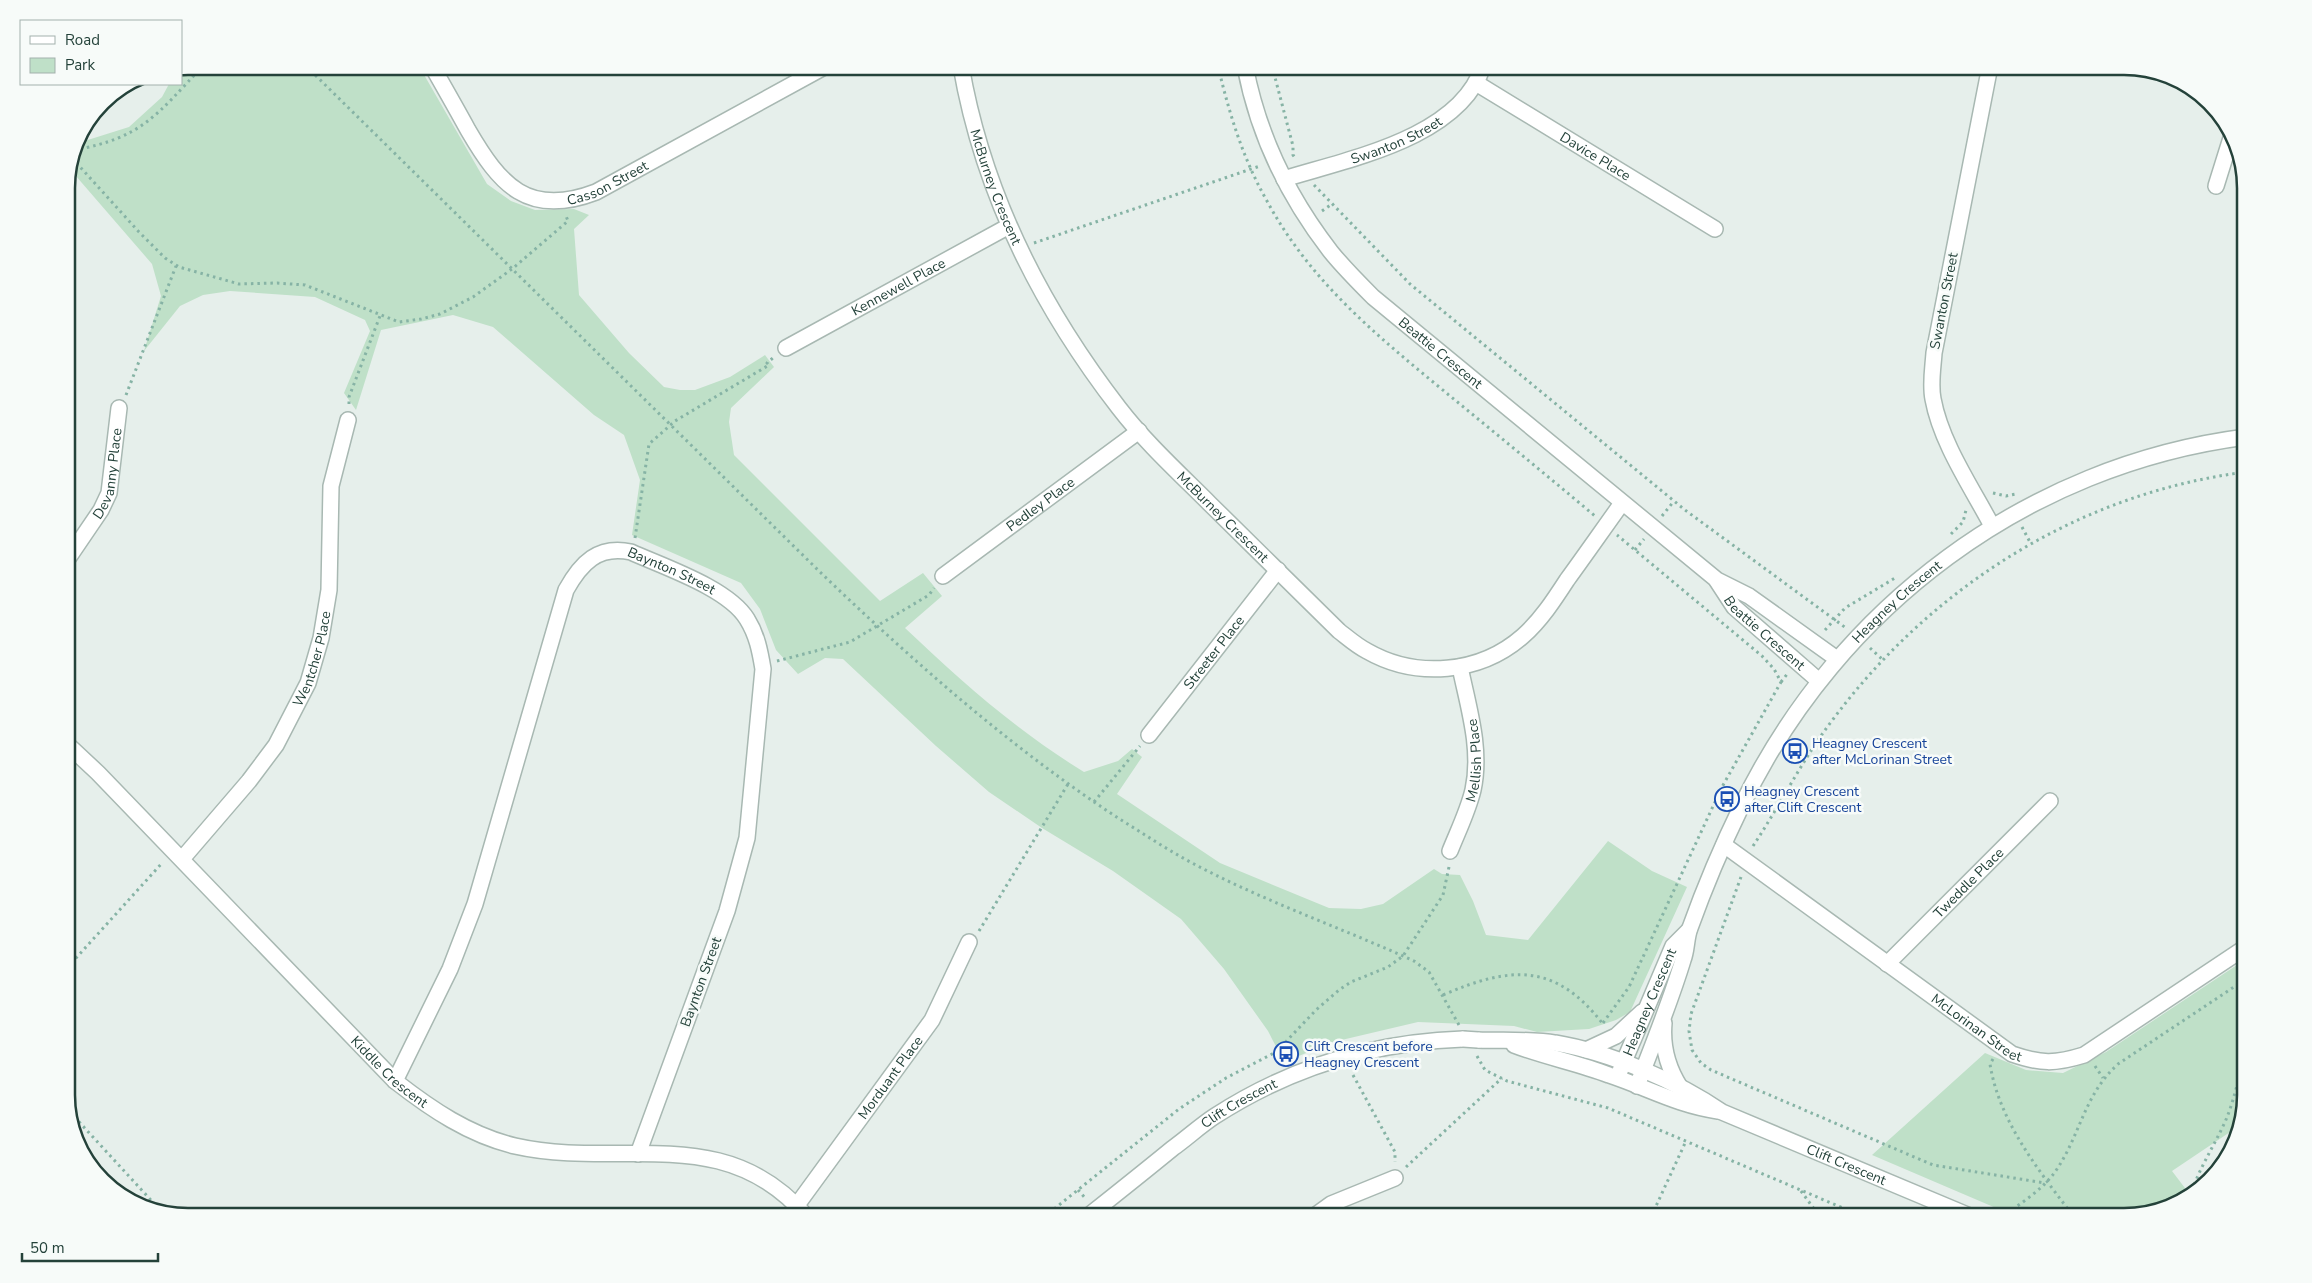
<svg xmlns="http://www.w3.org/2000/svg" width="2312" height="1283" viewBox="0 0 2312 1283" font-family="'Nunito Sans',sans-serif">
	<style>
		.green { fill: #bfe0c8 }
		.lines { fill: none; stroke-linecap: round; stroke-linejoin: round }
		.minor-casing { stroke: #a8b8b2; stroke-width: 18 }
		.path { stroke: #86b3a5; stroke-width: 3; stroke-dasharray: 2.5 4; stroke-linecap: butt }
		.minor { stroke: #fff; stroke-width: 15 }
		.minor-bridge-casing { stroke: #a8b8b2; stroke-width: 18; stroke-linecap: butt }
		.minor-bridge { stroke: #fff; stroke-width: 15 }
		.labels { text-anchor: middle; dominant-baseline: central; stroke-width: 5; stroke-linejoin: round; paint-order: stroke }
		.street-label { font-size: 14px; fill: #24423a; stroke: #f7fbf9 }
		.transit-label { font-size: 14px; fill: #164399; stroke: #f7fbf9; text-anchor: start }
		.rim { fill: none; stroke: #24423a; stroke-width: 2.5 }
	</style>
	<rect width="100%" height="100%" fill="#e6efeb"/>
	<!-- green -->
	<g class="green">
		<path d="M188 66H419L487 184 511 201 535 210 574 209 589 215 574 229 579 295 629 353 664 387 680 390H695L730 377 765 355 774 367 731 408 729 422 734 455 880 601 923 573 942 596 905 628C962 682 1017 731 1084 772L1118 761 1132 749 1142 757 1117 794 1220 863 1329 908 1361 909 1383 904 1434 869 1442 874 1460 875 1473 901 1486 935 1528 940 1608 841 1652 871 1687 887 1630 1012 1616 1020 1589 1029 1537 1032 1514 1026 1418 1022 1333 1042 1284 1062 1268 1031 1224 969 1181 919 1113 871 1042 828 989 792 936 746 843 659 825 658 798 674 776 650 760 609 741 583 632 535 640 480 624 435 594 415 493 327 453 315 381 330 356 410 344 393 370 331 365 320 315 297 230 291 203 295 180 306 144 351 161 296 152 264 69 168 75 144 129 127 162 97 169 84H181V68Z"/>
		<path d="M2246 959V1095L2239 1126 2172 1171 2191 1196 2124 1217H2017L1872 1155 1985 1053 2026 1070 2063 1073 2106 1052Z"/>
	</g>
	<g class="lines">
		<defs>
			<g id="minor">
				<path id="s1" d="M432 66C444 87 456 108 468 130 500 185 528 218 596 192L826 66"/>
				<path id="s2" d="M961 66C983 193 1041 307 1119 408 1146 443 1179 473 1210 504 1253 546 1296 589 1339 631 1348 638 1357 646 1367 651 1416 679 1480 674 1523 636 1541 620 1554 600 1567 580 1586 554 1604 528 1622 503"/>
				<path id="s3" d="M1245 66C1258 134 1289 198 1331 252 1344 268 1359 283 1373 297L1717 580 1749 596 1837 659"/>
				<path d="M1990 66 1934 353C1933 368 1930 384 1933 399 1941 443 1972 488 1992 526"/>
				<path id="s4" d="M1476 83 1715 229"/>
				<path id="s5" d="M1284 179C1348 159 1460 138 1483 66"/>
				<path d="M2216 186 2231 138"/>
				<path id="s6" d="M786 348 1009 226"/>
				<path id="s7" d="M67 560 101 510 109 493 119 408"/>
				<path id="s8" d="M943 576 1139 431"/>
				<path id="s9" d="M1717 581 1734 607 1819 681"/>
				<path id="s10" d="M1149 735 1278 570"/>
				<path id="s11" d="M67 744 98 773 395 1081C431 1109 469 1135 515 1146 621 1170 724 1120 807 1217"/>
				<path id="s12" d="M1724 845 2012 1054C2041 1064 2055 1064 2084 1055L2246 947"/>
				<path id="s13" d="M1450 851C1458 831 1468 811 1473 790 1482 749 1468 706 1460 667"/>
				<path id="s14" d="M182 859 249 781 276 745 308 683 321 638 329 590 331 486 348 420"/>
				<path id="s15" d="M1887 964 2050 801"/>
				<path d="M1664 1023C1662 1045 1668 1068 1680 1087"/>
				<path id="s16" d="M1478 1040C1501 1041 1534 1039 1555 1043 1609 1052 1677 1081 1722 1112L1972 1217"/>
				<path d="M1514 1045C1545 1057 1578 1063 1609 1075 1648 1088 1677 1105 1718 1111"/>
				<path d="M1586 1050 1616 1036 1642 1012"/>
				<path id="s17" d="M1620 1071 1673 946 1689 930"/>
				<path id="s18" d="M395 1081 450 969 475 904 566 590C581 563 598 545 631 552 664 567 728 588 747 619 757 635 760 651 763 669L747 838 727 911 638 1154"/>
				<path id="s19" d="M1637 1086C1653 1044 1670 1003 1683 960 1687 950 1686 938 1690 928 1705 886 1723 844 1742 805 1838 607 2027 465 2246 437"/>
				<path id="s20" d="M797 1205 932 1020 969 942"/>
				<path id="s21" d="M1087 1217C1116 1194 1145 1171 1173 1148 1187 1138 1201 1125 1215 1116 1291 1067 1373 1042 1463 1039"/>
				<path d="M1313 1217 1331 1204 1395 1178"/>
			</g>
		</defs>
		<!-- minor casing -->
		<use href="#minor" class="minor-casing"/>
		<!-- path -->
		<g class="path">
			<path d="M306 66 821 573C914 662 1010 747 1118 818 1144 834 1169 851 1196 865 1266 902 1342 928 1414 961L1429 972 1459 1025"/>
			<path d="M1218 66C1229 113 1243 159 1267 201 1310 281 1375 334 1444 391 1494 432 1545 474 1595 516"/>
			<path d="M1272 66 1293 146V155L1296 159"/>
			<path d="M315 75 338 66"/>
			<path d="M74 150C143 138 157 114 203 66"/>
			<path d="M72 158 139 232 165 258 179 267 239 284 277 283 305 285 399 322 421 319 440 314 473 297 512 269 568 221 566 216"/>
			<path d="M1314 185 1410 284 1685 510 1846 628"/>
			<path d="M1322 211 1332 204"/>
			<path d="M1034 243 1260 166"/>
			<path d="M126 395 176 266"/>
			<path d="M349 404V397L380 316"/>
			<path d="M1993 493 2006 496 2016 494"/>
			<path d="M1662 516 1674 501"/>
			<path d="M2022 527 2031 544"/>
			<path d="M1951 534 1963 522 1966 510"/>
			<path d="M635 538 649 444 675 421 769 365 767 363 774 357"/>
			<path d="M1635 550 1644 539"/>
			<path d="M1825 630 1845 608 1895 578"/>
			<path d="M1870 648 1882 659"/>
			<path d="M777 661 850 642 929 595 934 588"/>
			<path d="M1781 682 1788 673"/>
			<path d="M1794 745 1809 754"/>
			<path d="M1720 791 1728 795 1727 797"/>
			<path d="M1094 802 1140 746"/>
			<path d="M1753 846C1781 804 1803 758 1834 718 1933 586 2080 493 2246 472"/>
			<path d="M1741 877 1691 1014 1689 1031 1692 1050 1701 1063 1711 1070 1933 1165 2045 1183"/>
			<path d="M979 931 1068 784"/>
			<path d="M67 968 163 862"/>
			<path d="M1443 995C1510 966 1555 962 1603 1024"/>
			<path d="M1603 1023 1629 987 1722 787 1781 682 1774 669 1762 656 1617 535"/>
			<path d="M1276 1052 1280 1061"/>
			<path d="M1477 1056 1485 1070 1507 1081 1608 1108 1864 1217"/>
			<path d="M1993 1059 1990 1064C1999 1122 2040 1172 2074 1217"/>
			<path d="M2095 1066 2103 1078"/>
			<path d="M1353 1075 1395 1152V1162"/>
			<path d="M70 1112 160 1210"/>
			<path d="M1406 1167 1502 1078"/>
			<path d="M1078 1190 1086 1199"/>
			<path d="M1801 1191 1820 1217"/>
			<path d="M2190 1197C2198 1170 2213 1148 2225 1122 2235 1099 2240 1072 2246 1047"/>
			<path d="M1044 1217 1179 1109 1226 1078 1276 1052 1316 1010 1339 990 1351 982 1388 967 1403 956 1443 895 1449 867"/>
			<path d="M1651 1217 1686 1141"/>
			<path d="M2002 1217C2021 1203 2044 1189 2057 1169 2081 1133 2084 1095 2118 1064L2246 979"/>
		</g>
		<!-- minor -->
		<use href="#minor" class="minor"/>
		<defs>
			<path id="minor-bridge" d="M1463 1039 1478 1040"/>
		</defs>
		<!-- minor-bridge casing -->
		<use href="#minor-bridge" class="minor-bridge-casing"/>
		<!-- minor-bridge -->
		<use href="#minor-bridge" class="minor-bridge"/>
	</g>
	<!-- icons -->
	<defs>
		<symbol id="bus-ring" viewBox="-11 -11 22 22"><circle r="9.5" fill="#f7fbf9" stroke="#1a4fb4" stroke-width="1.5"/><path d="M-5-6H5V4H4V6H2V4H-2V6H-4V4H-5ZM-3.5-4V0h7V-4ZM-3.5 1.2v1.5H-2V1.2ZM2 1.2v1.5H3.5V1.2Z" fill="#1a4fb4"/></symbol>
	</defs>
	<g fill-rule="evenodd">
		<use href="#bus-ring" x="1781" y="737" width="28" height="28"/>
		<use href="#bus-ring" x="1713" y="785" width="28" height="28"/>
		<use href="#bus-ring" x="1272" y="1040" width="28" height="28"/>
	</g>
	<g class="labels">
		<!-- street labels -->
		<g class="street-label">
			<text stroke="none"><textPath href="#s5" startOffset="119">Swanton Street</textPath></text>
			<text stroke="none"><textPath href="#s4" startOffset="140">Davice Place</textPath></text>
			<text stroke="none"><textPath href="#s1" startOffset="248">Casson Street</textPath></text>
			<text stroke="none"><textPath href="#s2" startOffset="126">McBurney Crescent</textPath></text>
			<text stroke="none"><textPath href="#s6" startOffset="128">Kennewell Place</textPath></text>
			<text transform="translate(1944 301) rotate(-79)">Swanton Street</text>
			<text stroke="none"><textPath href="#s3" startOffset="356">Beattie Crescent</textPath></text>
			<text stroke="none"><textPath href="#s7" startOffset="98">Devanny Place</textPath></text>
			<text stroke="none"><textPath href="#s8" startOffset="121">Pedley Place</textPath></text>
			<text stroke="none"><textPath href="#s2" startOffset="531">McBurney Crescent</textPath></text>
			<text stroke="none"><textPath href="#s18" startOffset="648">Baynton Street</textPath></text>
			<text stroke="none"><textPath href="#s19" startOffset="558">Heagney Crescent</textPath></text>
			<text stroke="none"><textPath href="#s9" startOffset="71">Beattie Crescent</textPath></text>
			<text stroke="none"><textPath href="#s10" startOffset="105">Streeter Place</textPath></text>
			<text stroke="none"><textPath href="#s14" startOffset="242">Wentcher Place</textPath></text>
			<text stroke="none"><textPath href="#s13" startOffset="95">Mellish Place</textPath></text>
			<text stroke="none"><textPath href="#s15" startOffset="115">Tweddle Place</textPath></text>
			<text transform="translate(701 982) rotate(-70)">Baynton Street</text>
			<text stroke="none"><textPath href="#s17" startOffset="75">Heagney Crescent</textPath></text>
			<text stroke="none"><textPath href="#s12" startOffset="312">McLorinan Street</textPath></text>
			<text stroke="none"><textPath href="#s11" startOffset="460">Kiddle Crescent</textPath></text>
			<text stroke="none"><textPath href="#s20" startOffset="158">Morduant Place</textPath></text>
			<text stroke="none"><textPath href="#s21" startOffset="190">Clift Crescent</textPath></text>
			<text stroke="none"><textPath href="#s16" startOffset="394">Clift Crescent</textPath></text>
		</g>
		<!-- transit labels -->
		<g class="transit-label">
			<text x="1812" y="743">Heagney Crescent<tspan x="1812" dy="16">after McLorinan Street</tspan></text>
			<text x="1744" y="791">Heagney Crescent<tspan x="1744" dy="16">after Clift Crescent</tspan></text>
			<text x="1304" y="1046">Clift Crescent before<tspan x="1304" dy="16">Heagney Crescent</tspan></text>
		</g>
	</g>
	<!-- crop -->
	<path d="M0 0H2312V1283H0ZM188 75H2124A113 113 0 0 1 2237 188V1095A113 113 0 0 1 2124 1208H188A113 113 0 0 1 75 1095V188A113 113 0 0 1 188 75Z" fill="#f7fbf9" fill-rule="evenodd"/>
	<path class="rim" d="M188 75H2124A113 113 0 0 1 2237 188V1095A113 113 0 0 1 2124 1208H188A113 113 0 0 1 75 1095V188A113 113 0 0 1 188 75Z"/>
	<!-- legend -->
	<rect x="20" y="20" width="162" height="65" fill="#f7fbf9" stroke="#a3b1ad"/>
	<rect x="30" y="36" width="25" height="8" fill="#ffffff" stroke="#a3b1ad"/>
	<text x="65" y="45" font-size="15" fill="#24423a">Road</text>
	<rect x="30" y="58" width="25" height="15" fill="#bfe0c8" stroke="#a3b1ad"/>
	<text x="65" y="70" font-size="15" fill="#24423a">Park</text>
	<!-- scale -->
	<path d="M22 1253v8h136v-8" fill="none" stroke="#24423a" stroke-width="2.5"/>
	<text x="30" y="1253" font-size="15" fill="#24423a" stroke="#f7fbf9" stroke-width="4" paint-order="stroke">50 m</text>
</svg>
